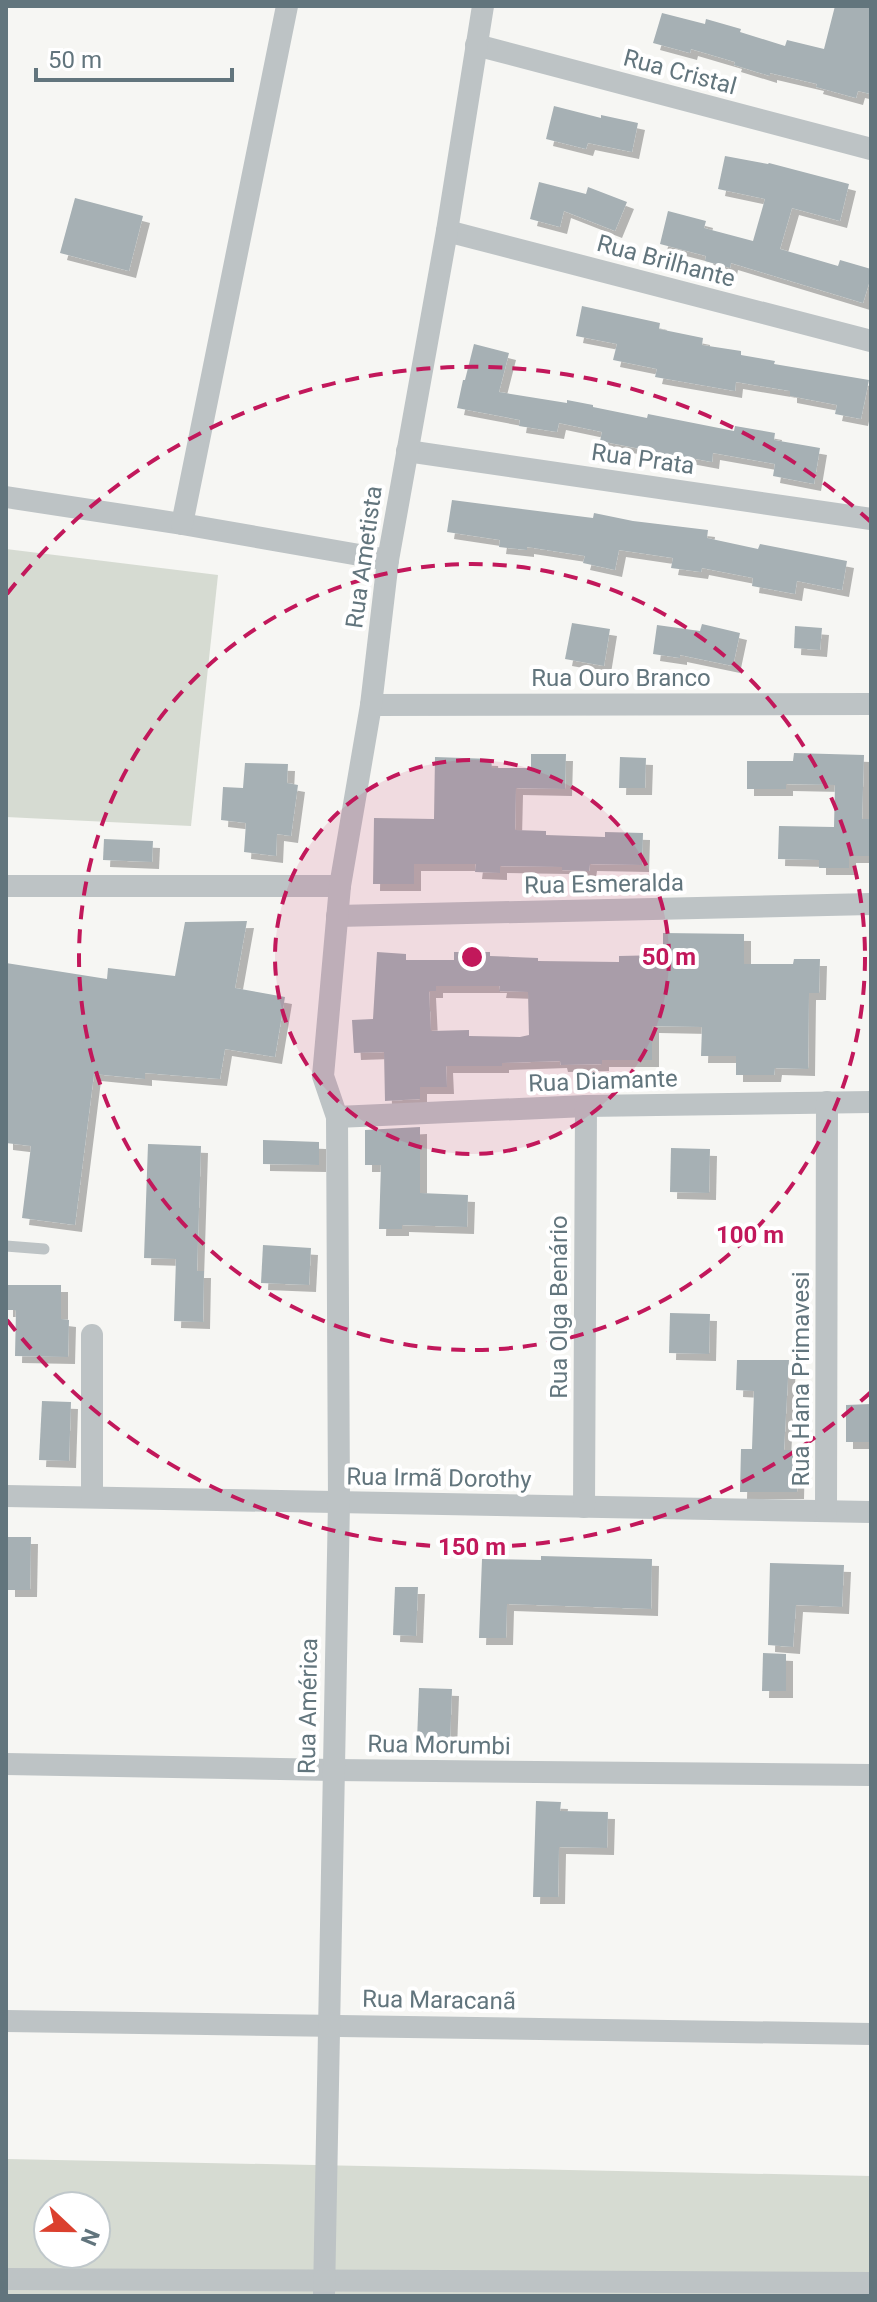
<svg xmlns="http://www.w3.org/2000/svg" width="877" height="2302" viewBox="0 0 877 2302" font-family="Roboto,sans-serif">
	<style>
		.green { fill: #d6dbd2; fill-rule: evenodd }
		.building { fill: #a6b0b4; fill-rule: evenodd; filter: url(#shadow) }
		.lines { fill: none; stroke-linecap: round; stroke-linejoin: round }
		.lane { stroke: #bdc3c5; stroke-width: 11 }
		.street { stroke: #bdc3c5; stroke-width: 22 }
		.ring { fill: none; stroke: #c2185b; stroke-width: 4; stroke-dasharray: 14 10 }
		.labels { text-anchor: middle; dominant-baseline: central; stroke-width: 8; stroke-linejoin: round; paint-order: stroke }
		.street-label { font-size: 24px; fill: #62757d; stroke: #fff }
		.centre { fill: #c2185b; stroke: #fff; stroke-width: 4 }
		.ring-label { font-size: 24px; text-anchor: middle; font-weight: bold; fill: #c2185b; stroke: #fff; stroke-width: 8; stroke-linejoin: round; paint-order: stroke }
	</style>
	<defs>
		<filter id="shadow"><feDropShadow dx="7" dy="7" stdDeviation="0" flood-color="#0004"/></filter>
	</defs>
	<rect width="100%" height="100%" fill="#f6f6f3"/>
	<!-- green -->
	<g class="green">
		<path d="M6 549 218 575 191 826 6 817Z"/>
		<path d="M6 2159 871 2176V2296H6ZM48 2206H96V2254H48Z"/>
	</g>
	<!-- building -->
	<g class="building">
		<path d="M835 6H871V94L858 91 856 98 816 87 817 84 770 73V76L734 65 735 62 691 49 690 53 653 43 662 13 705 24 706 19 741 29 740 32 785 46 787 40 824 49Z"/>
		<path d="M554 106 601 118V115L638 123 632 152 588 143 586 149 546 139Z"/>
		<path d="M725 156 768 164 769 163 849 184 840 221 792 208 780 249 838 266 840 260 871 269V277L863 303 731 263 730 268 705 261 706 256 660 244 668 211 706 221 704 228 753 241 765 199 718 189Z"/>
		<path d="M539 182 586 194 588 187 627 202 615 231 564 211 560 227 530 219Z"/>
		<path d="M75 198 143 216 129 271 60 253Z"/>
		<path d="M582 306 660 323 659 329 703 338 702 345 741 351V355L775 361 774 364 869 380 861 419 835 414 837 405 790 396V391L736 382 735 391 655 377 657 369 613 360 617 344 576 336Z"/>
		<path d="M474 344 509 353 499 392 567 403V400L593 405V407L647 418 648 414 734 431 735 426 775 433 774 440 820 448 814 484 773 476 775 464 713 453 712 462 680 456V460L645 455 646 450 600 441 602 432 559 423 557 432 519 426 520 420 457 408 463 380H465Z"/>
		<path d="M452 500 593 518 594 513 633 521 708 530 707 538 758 549 760 544 847 561 842 590 797 581 795 594 752 586 753 578 702 568 701 572 671 568 673 558 619 550 615 570 583 563 585 556 527 547V550L499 547 500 540 447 532Z"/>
		<path d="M572 623 610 629 604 666 565 659Z"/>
		<path d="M702 624 740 633 733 666 680 655V658L653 654 657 625 700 631Z"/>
		<path d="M795 626 822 628 820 650 794 648Z"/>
		<path d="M794 753 864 755 862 819H871V856H849V868H819V860L778 859 779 826 834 827 835 785 786 784V789H747V761H793Z"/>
		<path d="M531 754H566L565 789 516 788 515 830 546 831V835L605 837V832L643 833 642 865 590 864 589 871 562 870V867L500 866V873L475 872 476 864H414V884H373L374 818 434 819 435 757 491 759 492 768H531Z"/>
		<path d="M620 757 646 758 645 788H619Z"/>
		<path d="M245 763 288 764 287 783 298 785 291 836 277 834 276 856 244 852 246 823 221 820 223 787 243 788Z"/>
		<path d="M104 839 153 841 152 862 103 860Z"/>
		<path d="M247 921 235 988 285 997 275 1057 225 1049 220 1079 145 1073V1079L94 1074 75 1225 22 1218 31 1146 6 1143V963L107 979 108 968 175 976 185 922Z"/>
		<path d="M663 933 744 934V964H793L794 959H820L819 993H809L808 1069 775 1068 774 1075H736V1056H701L702 1027 652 1026V1060H602V1064L561 1065 560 1061 502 1063V1066H446L447 1087H420V1099L385 1101 384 1052 354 1053 352 1020 373 1019 377 952 406 954V960H454V952H490V956L538 958V961L619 962V956L663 955ZM436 986H500L499 991 528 992 529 1035 520 1037 469 1036V1030L431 1031 429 991H436Z"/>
		<path d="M420 1127V1193L468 1195 467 1227 402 1225V1229H379L381 1165H365V1130Z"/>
		<path d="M263 1140 319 1142V1165L263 1164Z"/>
		<path d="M148 1144 201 1146 197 1271H204L203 1322 174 1321 176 1259 144 1258Z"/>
		<path d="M671 1148 710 1149 709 1193 670 1192Z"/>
		<path d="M263 1245 311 1248 309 1285 261 1283Z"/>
		<path d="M6 1285H61V1319L69 1320 68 1357 15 1356 16 1310H6Z"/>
		<path d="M670 1313 710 1314 709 1354 669 1353Z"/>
		<path d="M737 1360H789L784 1450H798L797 1492H740L741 1449H752L754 1391 736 1390Z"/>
		<path d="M42 1401 71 1402 69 1461 39 1460Z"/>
		<path d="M871 1404V1442H846V1405Z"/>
		<path d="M8 1537H31L30 1590H8Z"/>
		<path d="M541 1556 652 1559 651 1609 507 1604 506 1638H479L482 1559 541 1560Z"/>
		<path d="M770 1563 844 1565 842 1607 796 1605 793 1647 768 1645Z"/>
		<path d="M395 1587H418L416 1636 393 1635Z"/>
		<path d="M763 1653 786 1654V1691H762Z"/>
		<path d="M419 1688 452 1689 450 1742 417 1741Z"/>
		<path d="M536 1801 561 1802 560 1811 608 1812 607 1848 559 1847 558 1897H533Z"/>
	</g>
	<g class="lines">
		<!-- lane -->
		<path class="lane" d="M6 1246 44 1249"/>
		<!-- street -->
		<g class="street">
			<path d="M476 45 871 149"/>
			<path d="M447 231 871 341"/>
			<path d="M407 451 871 519"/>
			<path d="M6 497 182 524 388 560"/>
			<path d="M182 524 287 6"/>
			<path d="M371 705 871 704"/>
			<path d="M6 886H340"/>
			<path d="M337 916 871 904"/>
			<path d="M337 1117 586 1106 871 1102"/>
			<path d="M6 1496 871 1512"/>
			<path d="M92 1497V1335"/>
			<path d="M584 1507 586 1106"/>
			<path d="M826 1511 827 1102"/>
			<path d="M6 1764 333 1770 871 1775"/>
			<path d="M6 2021 871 2034"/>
			<path d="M6 2279 871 2283"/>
			<path d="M324 2296 339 1502 337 1117 323 1076 340 886 371 705 388 560 447 231 483 6"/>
		</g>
	</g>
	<!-- distance rings -->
	<circle cx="472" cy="957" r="197" fill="#c2185b" fill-opacity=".12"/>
	<g class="ring">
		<circle cx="472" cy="957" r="197"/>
		<circle cx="472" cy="957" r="393"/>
		<path d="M871 1392A590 590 0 0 1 7 1320M7 594A590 590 0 0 1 871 522"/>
	</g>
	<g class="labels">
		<!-- street labels -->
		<g class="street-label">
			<text transform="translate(680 72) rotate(15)">Rua Cristal</text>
			<text transform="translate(666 261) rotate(15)">Rua Brilhante</text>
			<text transform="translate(643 459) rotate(8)">Rua Prata</text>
			<text transform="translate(364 557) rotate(-82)">Rua Ametista</text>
			<text x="621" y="678">Rua Ouro Branco</text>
			<text transform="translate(604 884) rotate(-1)">Rua Esmeralda</text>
			<text transform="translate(603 1081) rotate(-2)">Rua Diamante</text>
			<text transform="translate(559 1307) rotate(-90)">Rua Olga Benário</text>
			<text transform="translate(801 1379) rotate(-90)">Rua Hana Primavesi</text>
			<text transform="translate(439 1478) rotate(1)">Rua Irmã Dorothy</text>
			<text transform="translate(308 1706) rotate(-89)">Rua América</text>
			<text transform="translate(439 1745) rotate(1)">Rua Morumbi</text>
			<text transform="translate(439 2000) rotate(1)">Rua Maracanã</text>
		</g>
	</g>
	<circle cx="472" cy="957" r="12" class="centre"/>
	<g class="ring-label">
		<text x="669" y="965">50 m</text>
		<text x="750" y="1243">100 m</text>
		<text x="472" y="1555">150 m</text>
	</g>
	<!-- border -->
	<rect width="877" height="2302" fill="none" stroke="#62757d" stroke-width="16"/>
	<!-- north arrow -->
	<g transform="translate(72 2230) rotate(112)"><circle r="38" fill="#ffffff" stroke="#c0c8cb" stroke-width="2"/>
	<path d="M0-6L14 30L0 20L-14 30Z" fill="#db402e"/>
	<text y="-12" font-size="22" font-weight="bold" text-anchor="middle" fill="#62757d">N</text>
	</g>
	<!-- scale -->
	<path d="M36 68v12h196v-12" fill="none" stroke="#62757d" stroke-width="4"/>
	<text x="48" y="68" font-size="24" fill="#62757d" stroke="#ffffff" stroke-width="6" paint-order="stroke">50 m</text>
</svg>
